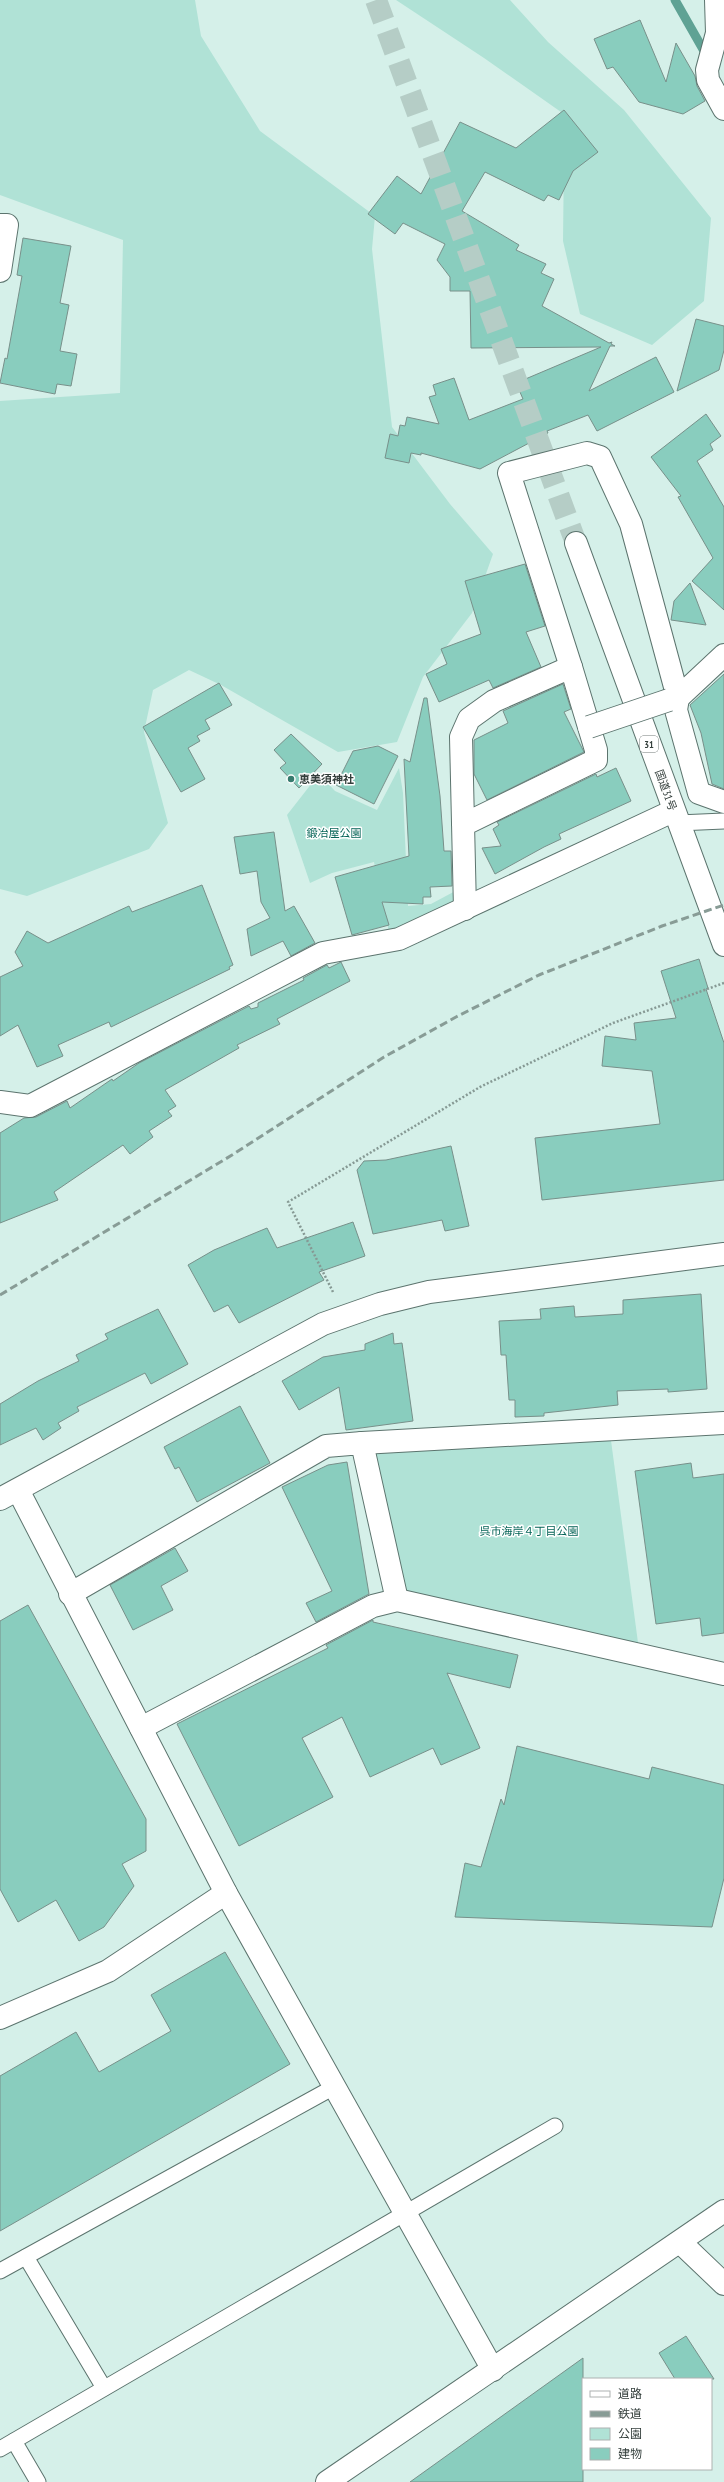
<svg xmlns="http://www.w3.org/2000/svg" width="724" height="2482" viewBox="0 0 724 2482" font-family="'PT Sans Narrow','Noto Sans JP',sans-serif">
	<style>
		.green { fill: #b0e2d6 }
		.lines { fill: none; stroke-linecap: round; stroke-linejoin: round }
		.stream { stroke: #5fa294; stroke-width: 9 }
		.building { fill: #89cdbe; stroke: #78908a }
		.highway-tunnel { stroke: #b5cdc6; stroke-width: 22; stroke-dasharray: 22 11; stroke-linecap: butt }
		.lane-casing { stroke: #5c746e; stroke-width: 17 }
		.street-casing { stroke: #5c746e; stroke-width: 24 }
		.secondary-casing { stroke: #5c746e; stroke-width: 24 }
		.highway-casing { stroke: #5c746e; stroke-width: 24 }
		.path { stroke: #869994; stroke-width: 2.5; stroke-dasharray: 2 2; stroke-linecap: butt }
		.lane { stroke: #fff; stroke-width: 15 }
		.street { stroke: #fff; stroke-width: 22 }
		.secondary { stroke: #fff; stroke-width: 22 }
		.highway { stroke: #fff; stroke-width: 22 }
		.rail { stroke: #889c96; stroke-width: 3; stroke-dasharray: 8 4; stroke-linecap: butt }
		.street-bridge-casing { stroke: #5c746e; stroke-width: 24; stroke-linecap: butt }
		.street-bridge { stroke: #fff; stroke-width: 22 }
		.poi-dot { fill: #377b6e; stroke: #fff; stroke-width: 1.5 }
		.labels { text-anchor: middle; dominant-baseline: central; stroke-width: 3; stroke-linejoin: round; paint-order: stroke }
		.shield { fill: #fff; stroke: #717976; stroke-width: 1 }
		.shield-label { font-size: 10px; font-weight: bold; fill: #343f3c }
		.poi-label { font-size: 11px; font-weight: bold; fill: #343f3c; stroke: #fff; text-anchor: start }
		.street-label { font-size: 11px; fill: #343f3c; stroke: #fff }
		.park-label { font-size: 11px; fill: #056457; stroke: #fff }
	</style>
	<rect width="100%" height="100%" fill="#d5f0e9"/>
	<!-- green -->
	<g class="green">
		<path d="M0 0H195L201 36 260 131 375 216 372 249 392 427 450 504 493 554 472 613 423 677 397 742 338 752 221 685 189 670 153 690 144 732 168 823 149 849 27 896 0 889V401L120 393 123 240 0 195Z"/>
		<path d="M396 0H510L548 42 624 110 711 218 704 301 652 345 580 314 563 241 564 154 561 112 484 58Z"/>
		<path d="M399 768 403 793 408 906 431 904 459 889 461 906 390 937 374 862 332 873 310 883 287 815 319 774 335 791 377 810Z"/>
		<path d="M610 1433 639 1650 400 1596 367 1448Z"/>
	</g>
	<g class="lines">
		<!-- stream -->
		<path class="stream" d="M675 0 708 58"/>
	</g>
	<!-- building -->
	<g class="building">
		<path d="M640 20 666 82 676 43 695 76 697 86 705 101 683 114 639 102 613 67 607 69 594 39Z"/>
		<path d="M564 110 598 152 573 171 559 200 548 195 544 201 485 172 462 211 519 245 516 250 546 264 541 273 554 279 542 306 609 343 612 342 611 344 615 346H610L589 391 656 357 674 392 597 431 588 415 547 431 548 433 480 469 421 453V455L411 453 409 463 385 458 390 434 398 436 400 425 405 426 407 417 439 424 429 397 436 395 433 385 454 378 469 420 523 399 516 383 601 347 471 348 470 291H450V277L437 260 445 244 403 223 395 234 368 214 397 176 421 194 460 122 516 148Z"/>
		<path d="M23 238 71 246 60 303 69 305 60 351 77 354 71 386 57 384 55 394 0 383 5 358 7 359 22 276 17 275Z"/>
		<path d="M696 319 724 326V350L719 370 677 391Z"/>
		<path d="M706 414 721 436 710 444 713 450 697 461 724 507V610L692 581 713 558 678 497 681 496 651 457Z"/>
		<path d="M525 564 545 626 526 632 541 667 493 688 489 680 439 702 426 674 447 664 441 649 481 634 465 581Z"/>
		<path d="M690 583 706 625 671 620 674 601Z"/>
		<path d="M724 674V789L712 784 701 733 690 705Z"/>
		<path d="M219 683 232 705 205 720 210 729 197 736 200 741 188 748 205 779 181 792 143 727Z"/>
		<path d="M563 684 571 709 564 712 584 752 487 800 474 774V740L508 723 503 711Z"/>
		<path d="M424 698H427L440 796 444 851H451L452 886 430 887 431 897H423V904L382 902 389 925 352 935 335 877 409 856 404 759 410 762Z"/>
		<path d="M291 734 322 764 299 788 280 768 286 763 274 750Z"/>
		<path d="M378 746 398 756 374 804 336 785 353 751Z"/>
		<path d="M616 768 631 801 559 834 561 839 544 847 495 874 482 848 501 846 493 829 499 825 497 822 596 774 597 777Z"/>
		<path d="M274 832 285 911 294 906 315 943 291 956 283 941 251 956 247 929 270 918 261 902 257 871 240 874 234 837Z"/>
		<path d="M202 885 233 965 229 967 230 969 111 1027 109 1022 58 1045 63 1056 37 1067 18 1025 0 1036V977L23 966 15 952 27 931 48 943 129 906 132 912Z"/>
		<path d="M699 959 708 988 706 989 724 1043V1180L542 1200 535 1138 660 1124 652 1071 602 1066 605 1036 636 1040 634 1023 676 1018 661 971Z"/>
		<path d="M341 962 350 981 277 1019 280 1024 237 1045 239 1048 165 1090 176 1106 168 1111 172 1116 149 1131 153 1137 130 1154 123 1145 54 1192 58 1200 0 1223V1133L24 1118 36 1117 67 1101 70 1108 112 1079 113 1081 139 1063 249 1006 251 1009 258 1007V1003L304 980 303 978 327 965 329 968Z"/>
		<path d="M451 1146 469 1226 445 1231 442 1220 373 1234 357 1170 364 1161 386 1160Z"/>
		<path d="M353 1222 365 1256 319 1272 324 1280 239 1323 228 1305 214 1312 188 1265 214 1250 267 1228 277 1248Z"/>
		<path d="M701 1294 707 1389 668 1392V1389L617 1391 618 1405 544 1413V1416L515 1417V1400H509L506 1355H501L499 1321 541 1319 540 1309 574 1306 575 1317 623 1314V1300Z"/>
		<path d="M158 1309 188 1364 151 1384 145 1373 77 1407 79 1411 58 1423 61 1428 43 1440 36 1428 0 1445V1404L38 1381 79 1361 76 1355 108 1339 105 1334Z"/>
		<path d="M393 1333 394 1344 402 1343 413 1421 346 1430 339 1387 299 1410 282 1381 323 1357 365 1350V1344Z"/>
		<path d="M240 1406 270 1463 197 1502 179 1467 175 1469 164 1447Z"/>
		<path d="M347 1462 369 1594 316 1622 306 1603 332 1591 282 1487 328 1465Z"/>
		<path d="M691 1463 693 1478 724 1474V1633L702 1636 700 1618 656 1624 635 1471Z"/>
		<path d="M175 1548 188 1571 161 1586 173 1610 133 1630 110 1585Z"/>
		<path d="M28 1605 146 1819V1851L122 1864 134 1886 104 1927 79 1941 56 1900 18 1922 0 1889V1621Z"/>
		<path d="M373 1620V1622L518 1655 510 1688 447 1673 480 1748 441 1765 433 1748 370 1777 342 1717 302 1738 333 1797 239 1846 177 1724 328 1648 326 1645Z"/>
		<path d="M517 1746 649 1779 652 1767 724 1785V1878L712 1927 455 1917 465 1863 481 1867 501 1799 504 1805Z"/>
		<path d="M225 1952 290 2064 0 2231V2076L76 2032 99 2072 171 2031 151 1995Z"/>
		<path d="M686 2336 714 2379H675L659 2353Z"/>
		<path d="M583 2358V2482H410Z"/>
	</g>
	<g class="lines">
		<!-- highway-tunnel -->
		<path class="highway-tunnel" d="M376 0 576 543"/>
		<defs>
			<g id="lane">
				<path d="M678 823 724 821"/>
				<path d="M26 2257 104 2388"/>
				<path d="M0 2271 334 2087"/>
				<path d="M14 2441 38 2482"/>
				<path d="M0 2449 555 2126"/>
			</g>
			<g id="street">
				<path d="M716 0 717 33 707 70 708 80 724 109"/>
				<path d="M0 225H7L0 271"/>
				<path d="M571 667 509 473 587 453 600 457 631 524 678 698 724 655"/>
				<path d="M669 700 678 698 676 710 699 793 724 802"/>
				<path d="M463 825 596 760V750L571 667 494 701 469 719 461 737 465 909"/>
				<path d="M0 1102 30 1106 323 953 399 939 673 811"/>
				<path d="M18 1490 226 1893 493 2370"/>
				<path d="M70 1594 326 1446 362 1443 397 1600"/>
				<path d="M141 1728 373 1606 397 1600 724 1674"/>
			</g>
			<g id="secondary">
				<path d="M362 1443 724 1423"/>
				<path d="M0 1499 323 1324 380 1304 429 1292 724 1254"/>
				<path d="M0 2018 108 1971 226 1893"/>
				<path d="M680 2242 724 2284"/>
				<path d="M327 2482 724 2211"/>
			</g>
			<path id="highway" d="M576 543 724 945"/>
		</defs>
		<!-- lane casing -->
		<use href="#lane" class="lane-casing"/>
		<!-- street casing -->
		<use href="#street" class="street-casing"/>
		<!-- secondary casing -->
		<use href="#secondary" class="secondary-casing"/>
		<!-- highway casing -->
		<use href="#highway" class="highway-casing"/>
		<!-- path -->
		<path class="path" d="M333 1292 288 1202 480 1087 613 1023 724 983"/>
		<!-- lane -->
		<use href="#lane" class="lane"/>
		<!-- street -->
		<use href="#street" class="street"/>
		<!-- secondary -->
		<use href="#secondary" class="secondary"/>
		<!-- highway -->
		<use href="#highway" class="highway"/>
		<!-- rail -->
		<path class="rail" d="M0 1295 232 1155 384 1057 456 1017 539 975 662 926 724 905"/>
		<defs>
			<path id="street-bridge" d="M589 727 669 700"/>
		</defs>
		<!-- street-bridge casing -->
		<use href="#street-bridge" class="street-bridge-casing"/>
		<!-- street-bridge -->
		<use href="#street-bridge" class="street-bridge"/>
	</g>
	<!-- markers -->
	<circle class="poi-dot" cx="291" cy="779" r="4"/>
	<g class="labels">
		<!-- shield labels -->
		<rect class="shield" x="640" y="736" width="18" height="16" rx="3"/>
		<g class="shield-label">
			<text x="649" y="744">31</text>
		</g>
		<!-- poi labels -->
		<g class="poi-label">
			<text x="299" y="779">恵美須神社</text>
		</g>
		<!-- street labels -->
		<g class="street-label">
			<text transform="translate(666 790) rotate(70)">国道31号</text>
		</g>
		<!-- park labels -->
		<g class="park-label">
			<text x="334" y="833">鍛冶屋公園</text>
			<text x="529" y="1531">呉市海岸４丁目公園</text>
		</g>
	</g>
	<!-- legend -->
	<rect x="582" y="2378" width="130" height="92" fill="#ffffff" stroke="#aeb2b1"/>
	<rect x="590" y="2391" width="20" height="6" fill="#ffffff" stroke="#aeb2b1"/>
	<text x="618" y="2398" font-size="12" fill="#343f3c">道路</text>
	<rect x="590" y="2411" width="20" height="6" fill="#889c96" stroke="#aeb2b1"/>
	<text x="618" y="2418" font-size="12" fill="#343f3c">鉄道</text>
	<rect x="590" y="2428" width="20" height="12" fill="#b0e2d6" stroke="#aeb2b1"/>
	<text x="618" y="2438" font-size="12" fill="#343f3c">公園</text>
	<rect x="590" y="2448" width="20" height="12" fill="#89cdbe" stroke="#aeb2b1"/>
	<text x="618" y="2458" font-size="12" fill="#343f3c">建物</text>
</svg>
